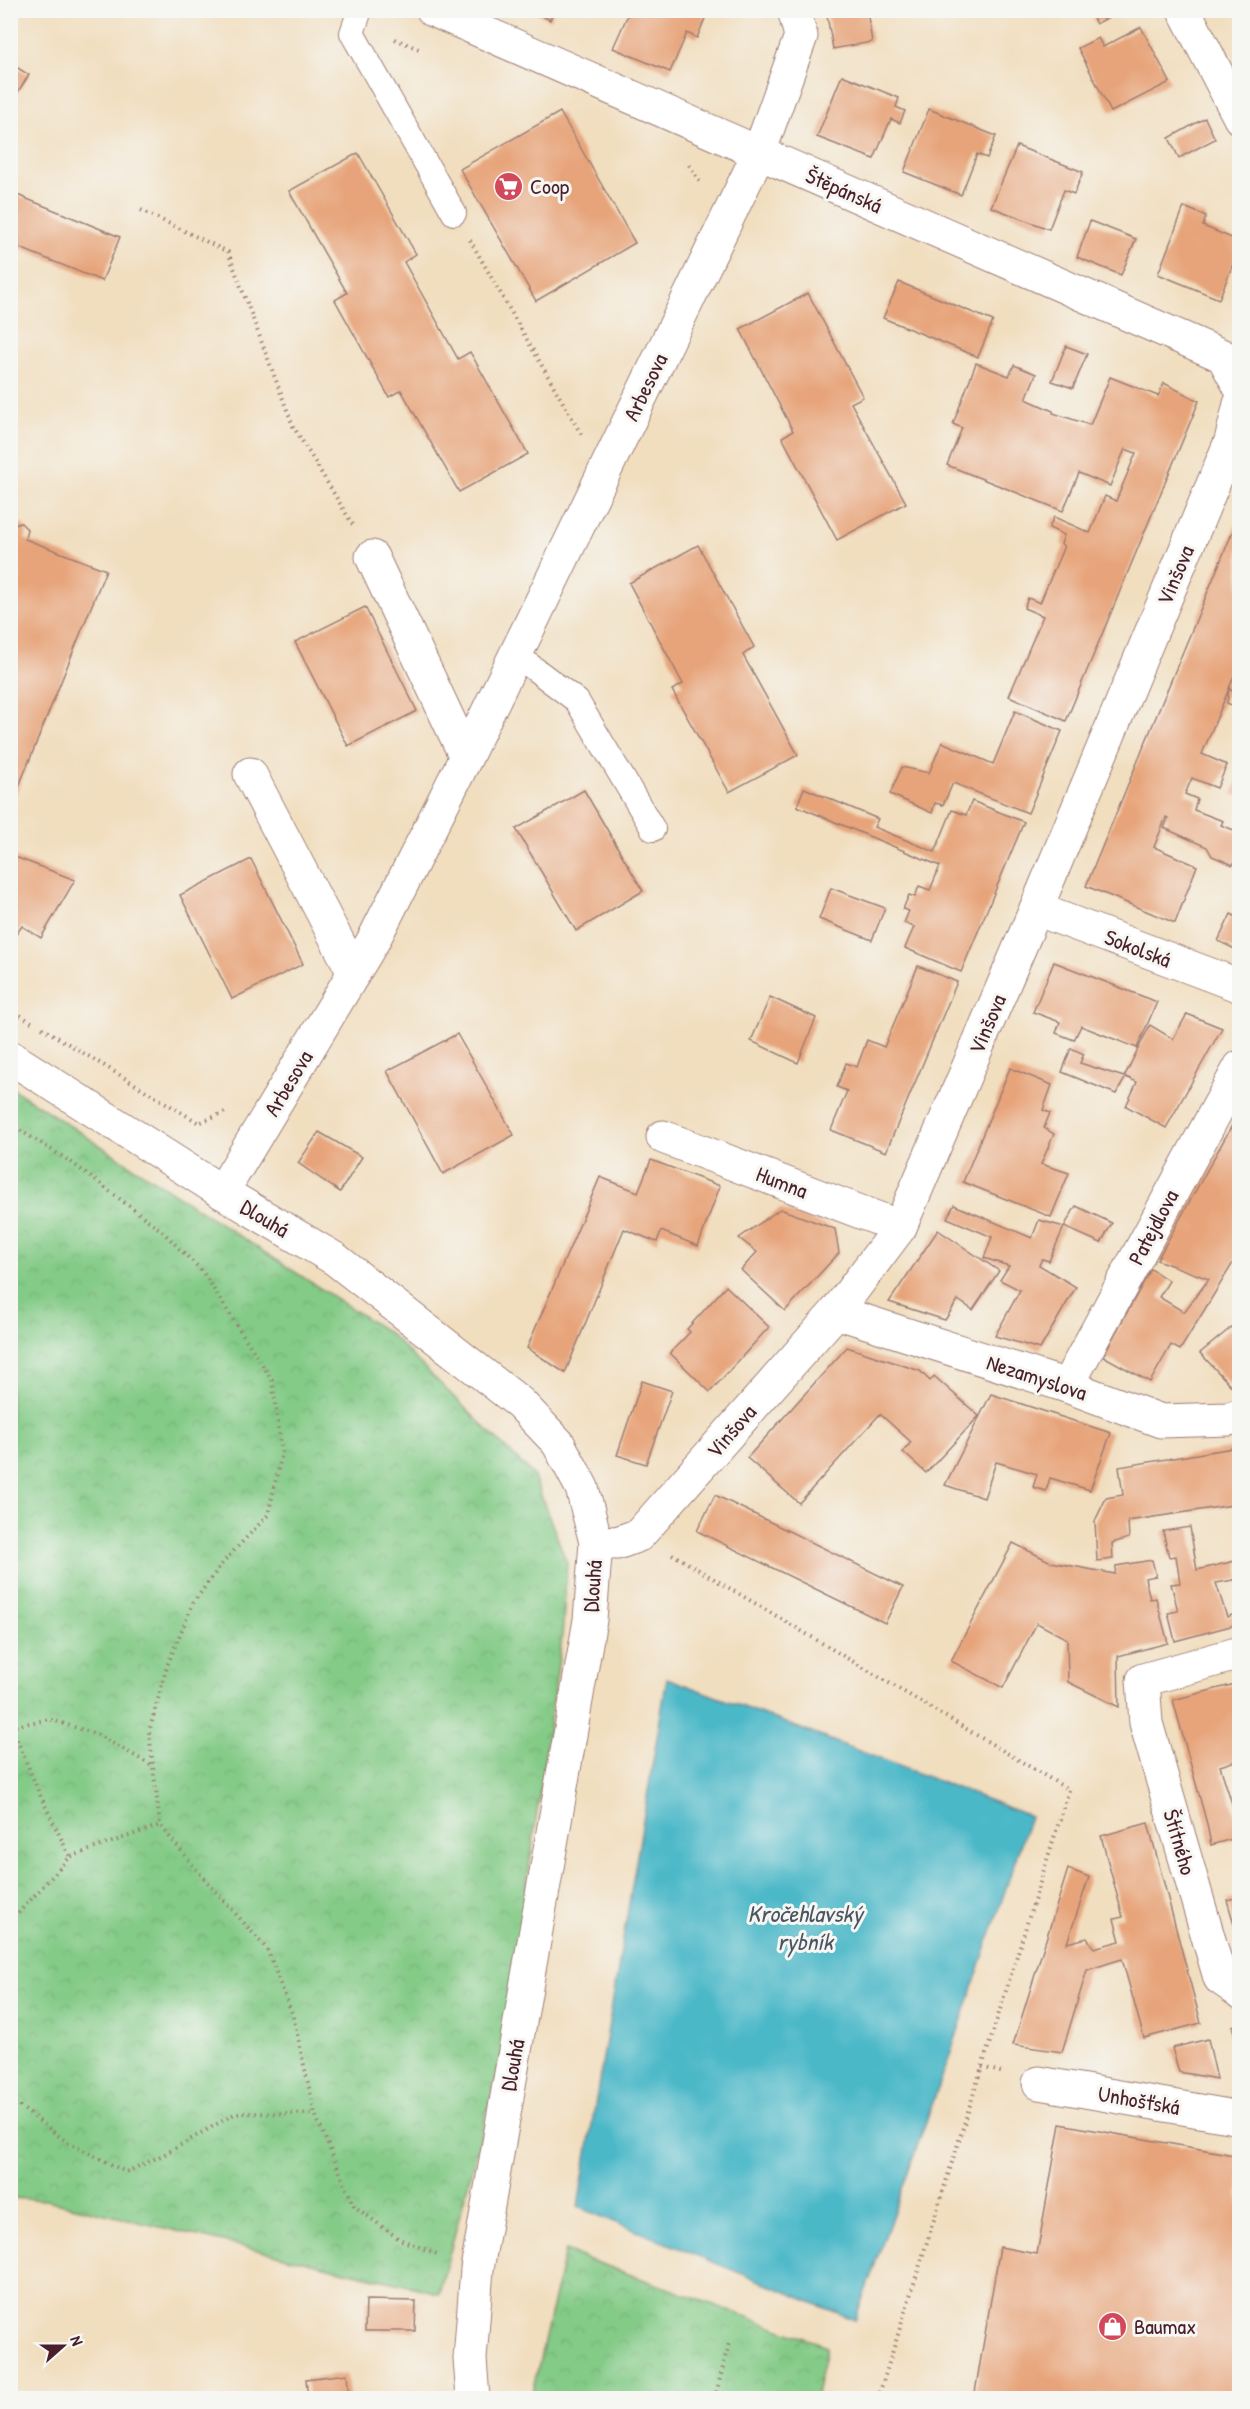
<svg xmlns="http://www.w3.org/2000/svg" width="1250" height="2409" viewBox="0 0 1250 2409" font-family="'Patrick Hand',sans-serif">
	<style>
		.park { fill: url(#park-crowns); stroke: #677559; stroke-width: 1.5 }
		.water { fill: #4cb8c8; stroke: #4b6c7a; stroke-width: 1.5 }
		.building { fill: #e7a47a }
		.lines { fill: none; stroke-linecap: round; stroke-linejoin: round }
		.service-casing { stroke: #9e7e75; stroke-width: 26 }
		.minor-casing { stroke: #9e7e75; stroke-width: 35 }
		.path { stroke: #9e7e75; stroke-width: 4; stroke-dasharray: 1.5 4.5; stroke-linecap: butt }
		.service { stroke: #fff; stroke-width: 24 }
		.minor { stroke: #fff; stroke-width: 33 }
		.labels { text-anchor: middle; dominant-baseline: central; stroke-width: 6; stroke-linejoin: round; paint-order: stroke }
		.poi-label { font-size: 22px; fill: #4a1f2b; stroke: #f6f6f2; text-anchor: start }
		.street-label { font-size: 22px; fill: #4a1f2b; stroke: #f6f6f2 }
		.water-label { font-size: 24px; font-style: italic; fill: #4b5562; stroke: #f6f6f2 }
	</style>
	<defs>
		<pattern id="park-crowns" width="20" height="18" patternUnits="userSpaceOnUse" patternTransform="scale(1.5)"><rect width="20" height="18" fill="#84cb87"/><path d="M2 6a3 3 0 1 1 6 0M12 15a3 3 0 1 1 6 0" fill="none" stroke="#74ae75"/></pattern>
	</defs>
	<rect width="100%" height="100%" fill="#f6f6f2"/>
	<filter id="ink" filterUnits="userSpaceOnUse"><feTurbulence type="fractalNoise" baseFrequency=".0167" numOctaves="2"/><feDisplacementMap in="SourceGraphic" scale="12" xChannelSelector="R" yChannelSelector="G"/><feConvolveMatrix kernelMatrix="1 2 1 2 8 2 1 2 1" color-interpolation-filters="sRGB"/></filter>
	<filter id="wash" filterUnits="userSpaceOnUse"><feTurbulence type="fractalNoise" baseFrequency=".008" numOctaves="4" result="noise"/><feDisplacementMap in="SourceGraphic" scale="24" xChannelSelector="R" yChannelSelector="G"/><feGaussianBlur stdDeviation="1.35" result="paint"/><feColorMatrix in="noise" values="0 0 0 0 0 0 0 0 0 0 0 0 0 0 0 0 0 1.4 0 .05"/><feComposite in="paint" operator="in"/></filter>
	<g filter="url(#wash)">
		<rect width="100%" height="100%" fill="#f1debf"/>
		<!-- park -->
		<g class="park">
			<path d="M10 1087 389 1333 533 1475 567 1563 562 1637 503 2052 439 2293 46 2200 11 2198Z"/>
			<path d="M565 2251 827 2346 815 2398H531Z"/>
		</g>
		<!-- water -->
		<path class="water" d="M667 1678 1030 1816 952 2049 855 2320 578 2207Z"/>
		<g id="blocks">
			<!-- building -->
			<g class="building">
				<path d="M530 10H554L550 20Z"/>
				<path d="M630 10H693L706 16 697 38 687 33 670 72 613 48Z"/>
				<path d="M826 10H867L872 42 833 49Z"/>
				<path d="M1089 10H1122L1096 24Z"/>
				<path d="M1141 27 1170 82 1111 112 1078 48 1098 38 1103 47Z"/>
				<path d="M10 63 29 75 10 104Z"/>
				<path d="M842 75 899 98 896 107 905 111 900 123 891 119 874 159 817 137Z"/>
				<path d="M929 109 996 136 987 158 977 154 961 195 904 172Z"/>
				<path d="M560 112 635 243 536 301 460 169Z"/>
				<path d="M1205 118 1215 139 1179 158 1169 138Z"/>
				<path d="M1017 146 1083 172 1074 194 1064 190 1049 229 991 207Z"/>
				<path d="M358 153 416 254 404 262 458 359 470 352 528 454 459 492 401 390 389 397 335 300 347 293 289 191Z"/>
				<path d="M10 192 120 237 102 281 10 244Z"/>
				<path d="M1184 207 1206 216 1203 226 1239 241V249L1219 299 1158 274Z"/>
				<path d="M1090 221 1136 239 1121 275 1077 257Z"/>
				<path d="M899 282 993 321 978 357 883 318Z"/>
				<path d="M808 293 863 397 851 403 906 503 837 540 782 437 793 431 740 329Z"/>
				<path d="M1066 346 1087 354 1073 388 1052 381Z"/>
				<path d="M976 363 1009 376 1014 365 1036 374 1026 399 1053 411V413L1090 425 1110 377 1158 396 1164 383 1199 401 1066 721 1009 696 1043 616 1024 608 1028 598 1040 603 1064 546 1061 544 1064 535 1049 528 1054 517 1090 533 1105 496 1116 501 1136 453 1125 449 1110 486 1079 473 1063 511 947 465 962 428 953 424Z"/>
				<path d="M21 523 27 529 25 539 106 570 11 806 10 526 12 524Z"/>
				<path d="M1235 526 1239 528V664L1202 754 1227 765 1217 788 1192 778 1185 794 1197 799 1194 810 1223 821 1221 825 1239 832V853L1233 865 1212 856 1207 847 1164 828 1168 818 1166 817 1154 847 1197 866 1175 923 1086 886Z"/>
				<path d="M698 545 754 647 743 655 798 755 729 792 672 690 683 684 629 583Z"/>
				<path d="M365 607 417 711 348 746 295 642Z"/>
				<path d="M1229 689 1239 694V709L1227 703Z"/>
				<path d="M1015 711 1062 731 1028 813 953 783 943 805 935 803 932 813 890 794 902 767 929 773 942 742 993 764Z"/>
				<path d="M1239 778V797L1232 794Z"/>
				<path d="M804 788 878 819 874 827 935 852 952 810 966 815 972 801 1024 822 961 972 905 948 914 927 904 923 909 911 903 909 909 895 915 897 919 886 930 890 940 866 797 806Z"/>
				<path d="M584 790 643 891 576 931 516 829Z"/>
				<path d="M10 855 75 880 41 938 22 926 10 943Z"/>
				<path d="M251 859 303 964 232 999 180 895Z"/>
				<path d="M831 888 885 908 872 940 819 919Z"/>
				<path d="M1231 914 1239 918V951L1218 941Z"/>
				<path d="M1054 962 1157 1002 1137 1048 1081 1026 1074 1040 1056 1033 1060 1022 1033 1012Z"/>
				<path d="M918 966 957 982 886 1152 831 1130 847 1091 837 1087 846 1063 857 1067 867 1040 884 1047Z"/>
				<path d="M770 997 816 1018 798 1063 751 1041Z"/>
				<path d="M1187 1014 1222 1028 1166 1128 1126 1106 1137 1082 1126 1077 1116 1094 1062 1072 1071 1048 1084 1054 1080 1063 1124 1077 1150 1025 1173 1039Z"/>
				<path d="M457 1034 514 1135 443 1174 387 1071Z"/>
				<path d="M1010 1068 1052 1085 1043 1110 1050 1113 1044 1128 1054 1134 1041 1164 1069 1173 1051 1217 963 1182Z"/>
				<path d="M1239 1113V1214L1234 1223 1239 1228V1253L1180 1350 1171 1345 1150 1382 1103 1356 1151 1269 1169 1281 1159 1297 1184 1312 1209 1279 1157 1260Z"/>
				<path d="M319 1132 362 1157 340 1192 298 1163Z"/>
				<path d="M651 1160 720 1186 698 1246 661 1231 657 1242 624 1229 565 1373 527 1348 600 1177 638 1192Z"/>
				<path d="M954 1205 1032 1238 1039 1220 1064 1227 1049 1261 1042 1259 1039 1265 1076 1287 1040 1349 995 1336 1020 1290 1000 1280 1009 1266 984 1258 992 1237 947 1218Z"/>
				<path d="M1076 1206 1112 1223 1101 1243 1064 1227Z"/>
				<path d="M780 1209 835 1229 839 1253 785 1311 741 1270 757 1252 739 1238Z"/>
				<path d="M938 1230 999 1271 973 1310 958 1300 945 1320 889 1302Z"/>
				<path d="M726 1286 769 1327 710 1392 670 1353 690 1332 687 1329Z"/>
				<path d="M1239 1321V1389L1237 1392 1200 1353Z"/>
				<path d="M847 1347 920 1371 930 1381 934 1376 979 1416 926 1473 903 1452 911 1442 880 1414 799 1503 747 1458Z"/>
				<path d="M642 1381 672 1391 646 1464 617 1455Z"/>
				<path d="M991 1394 1111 1433 1090 1490 1050 1478 1046 1491 1033 1487 1037 1474 996 1462 984 1498 945 1485Z"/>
				<path d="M1239 1447V1504L1128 1521 1129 1538 1112 1543 1113 1559 1097 1561 1095 1521 1106 1498 1123 1495 1119 1467Z"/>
				<path d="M715 1495 903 1587 885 1623 697 1531Z"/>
				<path d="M1190 1527 1197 1570 1239 1560V1579L1216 1583 1227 1617 1235 1614 1238 1624 1175 1641 1168 1613 1178 1611 1171 1584 1180 1583 1176 1556 1169 1557 1163 1531Z"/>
				<path d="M1013 1543 1051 1562 1115 1574 1116 1566 1152 1560 1156 1576 1145 1578 1150 1599 1156 1598 1168 1643 1118 1656 1119 1707 1068 1682 1067 1639 1037 1623 1003 1688 951 1661Z"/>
				<path d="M1239 1683V1760L1220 1766 1236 1816 1239 1815V1837L1211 1845 1207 1824 1173 1700Z"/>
				<path d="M1148 1823 1201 2023 1144 2038 1122 1959 1087 1970 1062 2052 1013 2045 1068 1869 1089 1877 1067 1943 1087 1938 1094 1948 1120 1941 1114 1919 1123 1917 1101 1836Z"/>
				<path d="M1239 1897V1941L1227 1900Z"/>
				<path d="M1239 2024V2049L1232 2026Z"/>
				<path d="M1208 2039 1217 2079 1179 2072 1172 2048Z"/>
				<path d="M1060 2124 1239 2156V2398H974L1000 2247 1037 2254Z"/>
				<path d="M366 2300 416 2301 415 2331H365Z"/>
				<path d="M347 2374 349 2398H308L306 2379Z"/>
			</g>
		</g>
	</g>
	<g filter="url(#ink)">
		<use href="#blocks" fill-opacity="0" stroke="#9e7e75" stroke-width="1.5"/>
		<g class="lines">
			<defs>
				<g id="service">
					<path d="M360 10 352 33 454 213"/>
					<path d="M516 655 577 701 653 829"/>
				</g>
				<g id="minor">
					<path d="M433 10 1223 356 1240 387"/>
					<path d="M1184 10 1240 118"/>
					<path d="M372 557 466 757"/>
					<path d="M250 774 354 973"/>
					<path d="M1036 909 1240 986"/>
					<path d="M10 1057 222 1192 335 1259 520 1403 558 1443 582 1488 596 1542 590 1620 477 2269 470 2359 473 2398"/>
					<path d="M663 1137 900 1227"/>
					<path d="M222 1192 373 941 466 757 759 153 801 36 794 10"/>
					<path d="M836 1312 1067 1386 1161 1421 1229 1419 1240 1415"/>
					<path d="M1067 1386 1240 1067"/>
					<path d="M596 1542 617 1543 639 1535 836 1312 900 1227 1036 909 1231 441 1240 404"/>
					<path d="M1240 1653 1143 1680 1146 1723 1220 1978 1240 1992"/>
					<path d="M1039 2083 1240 2118"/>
				</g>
			</defs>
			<!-- service casing -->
			<use href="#service" class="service-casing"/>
			<!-- minor casing -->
			<use href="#minor" class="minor-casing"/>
			<!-- path -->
			<g class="path">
				<path d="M395 39 421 50"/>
				<path d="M689 165 701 184"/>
				<path d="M141 210 228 252 293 426 353 525"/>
				<path d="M470 240 581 434"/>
				<path d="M10 1009 33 1023"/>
				<path d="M42 1028 199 1123 225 1112"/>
				<path d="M10 1124 71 1162 162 1231 202 1271 272 1380 282 1453 268 1515 224 1561 193 1603 167 1666 149 1732 160 1825 195 1868 267 1949 293 2016 315 2114 354 2206 399 2239 440 2255"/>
				<path d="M10 1226 14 1299 10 1307"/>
				<path d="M672 1554 1069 1790 878 2398"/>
				<path d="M10 1723 40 1795 70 1857"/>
				<path d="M10 1727 49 1719 96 1734 153 1766"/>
				<path d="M10 1922 70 1857 160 1825"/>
				<path d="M982 2067 1004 2073"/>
				<path d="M10 2099 67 2142 126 2172 163 2155 236 2113 315 2114"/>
				<path d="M715 2398 729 2343"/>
			</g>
			<!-- service -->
			<use href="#service" class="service"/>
			<!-- minor -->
			<use href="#minor" class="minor"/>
		</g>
	</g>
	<!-- icons -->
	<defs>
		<symbol id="supermarket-disc" viewBox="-11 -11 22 22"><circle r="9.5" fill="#d1495b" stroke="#f6f6f2"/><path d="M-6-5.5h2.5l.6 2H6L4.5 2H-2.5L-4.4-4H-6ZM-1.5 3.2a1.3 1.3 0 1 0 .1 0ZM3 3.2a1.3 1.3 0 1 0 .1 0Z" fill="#fff"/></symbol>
		<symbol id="shop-disc" viewBox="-11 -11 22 22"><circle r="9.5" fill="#d1495b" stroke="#f6f6f2"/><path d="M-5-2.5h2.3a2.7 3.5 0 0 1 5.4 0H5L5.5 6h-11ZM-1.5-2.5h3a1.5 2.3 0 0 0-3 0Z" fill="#fff"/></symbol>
	</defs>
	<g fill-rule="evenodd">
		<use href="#supermarket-disc" x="492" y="170" width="33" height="33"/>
		<use href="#shop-disc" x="1096" y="2310" width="33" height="33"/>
	</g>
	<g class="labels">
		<!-- poi labels -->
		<g class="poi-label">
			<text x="530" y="186">Coop</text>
			<text x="1134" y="2326">Baumax</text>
		</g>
		<!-- street labels -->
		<g class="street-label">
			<text transform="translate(844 190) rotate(24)">Štěpánská</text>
			<text transform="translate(645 387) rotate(-64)">Arbesova</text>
			<text transform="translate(1175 575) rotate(-67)">Vinšova</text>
			<text transform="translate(1138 948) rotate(21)">Sokolská</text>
			<text transform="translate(987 1024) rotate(-67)">Vinšova</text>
			<text transform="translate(288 1083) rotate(-59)">Arbesova</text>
			<text transform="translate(782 1182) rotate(21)">Humna</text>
			<text transform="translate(265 1218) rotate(31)">Dlouhá</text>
			<text transform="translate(1153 1227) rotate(-62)">Patejdlova</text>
			<text transform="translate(1037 1377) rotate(18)">Nezamyslova</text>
			<text transform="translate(731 1431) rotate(-49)">Vinšova</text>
			<text transform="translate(592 1586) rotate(-86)">Dlouhá</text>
			<text transform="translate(1180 1842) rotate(74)">Štítného</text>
			<text transform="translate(512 2065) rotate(-80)">Dlouhá</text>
			<text transform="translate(1139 2100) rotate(10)">Unhošťská</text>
		</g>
		<!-- water labels -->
		<g class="water-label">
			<text x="805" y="1913">Kročehlavský<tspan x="805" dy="28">rybník</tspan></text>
		</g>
	</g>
	<!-- margin -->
	<rect width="1250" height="2409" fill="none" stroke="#f6f6f2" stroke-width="36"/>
	<!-- north arrow -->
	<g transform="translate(63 2346) rotate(69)" stroke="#f6f6f2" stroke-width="4.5" paint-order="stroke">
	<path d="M0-4.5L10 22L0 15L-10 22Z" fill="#4a1f2b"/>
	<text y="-9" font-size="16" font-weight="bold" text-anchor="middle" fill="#4a1f2b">N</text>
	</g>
</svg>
